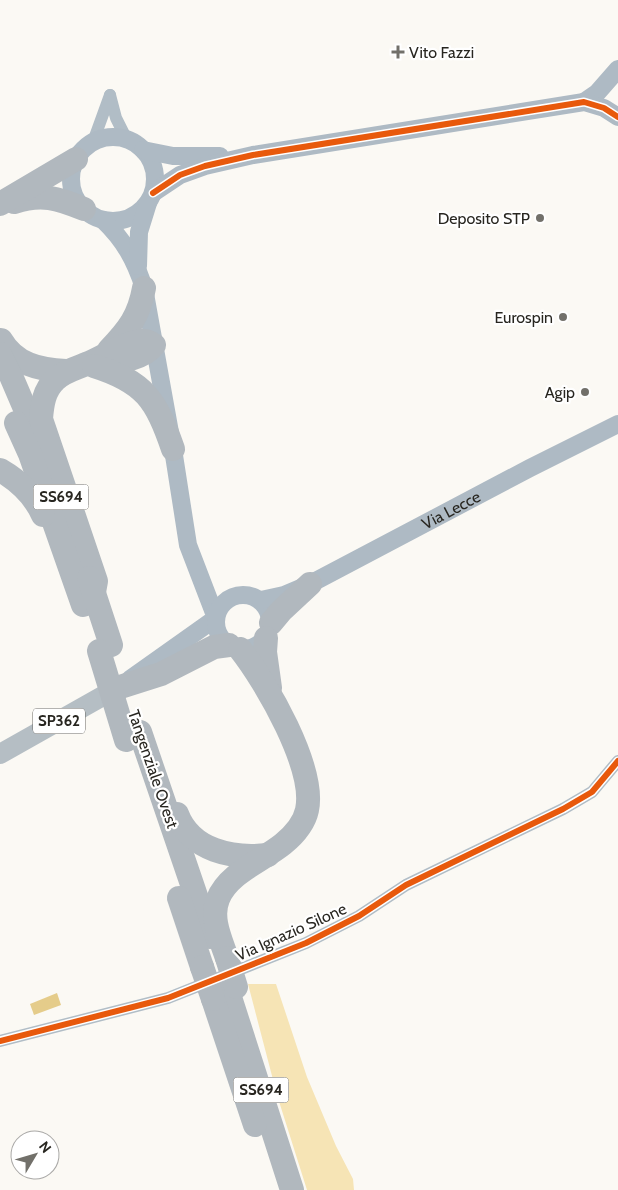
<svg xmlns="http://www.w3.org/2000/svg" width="618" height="1190" viewBox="0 0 618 1190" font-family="Cabin,sans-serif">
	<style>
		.green { fill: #f6e4b5 }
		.water { fill: #e5cc8a }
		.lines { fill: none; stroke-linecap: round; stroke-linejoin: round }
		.street { stroke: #b1bdc6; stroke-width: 12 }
		.secondary { stroke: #aebac4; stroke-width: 18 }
		.primary { stroke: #b5bec4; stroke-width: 20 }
		.highway { stroke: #b1b8be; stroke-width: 24 }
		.highway-bridge { stroke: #b1b8be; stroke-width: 24 }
		.cycleway-casing { stroke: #fff; stroke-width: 9 }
		.cycleway { stroke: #e8590c; stroke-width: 6 }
		.poi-dot { fill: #72706a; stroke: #fff; stroke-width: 2 }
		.labels { text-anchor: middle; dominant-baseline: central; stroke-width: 4.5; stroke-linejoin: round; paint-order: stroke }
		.shield { fill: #fff; stroke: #686763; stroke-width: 1 }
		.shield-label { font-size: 15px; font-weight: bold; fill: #282620 }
		.poi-label { font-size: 16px; fill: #282620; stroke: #fff; text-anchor: end }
		.street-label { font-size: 16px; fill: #282620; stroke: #fff }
	</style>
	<rect width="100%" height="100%" fill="#fbf9f4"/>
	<!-- green -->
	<path class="green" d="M248 984H276L307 1077 336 1146 353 1179 354 1190H307L277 1095Z"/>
	<!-- water -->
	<path class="water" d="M57 993 61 1005 34 1015 30 1004Z"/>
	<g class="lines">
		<!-- street -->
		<g class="street">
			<path d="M110 95 116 118 127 140"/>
			<path d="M93 142 110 95"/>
			<path d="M0 1041 168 998 306 943 359 916 406 885 563 809 592 792 618 761"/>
		</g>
		<!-- secondary -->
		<g class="secondary">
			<path d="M584 102 597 93 618 69"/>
			<circle cx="113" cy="179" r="42"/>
			<path d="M143 150 173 156H220"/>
			<path d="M153 193 180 175 205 166 253 155 584 102 604 108 618 117"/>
			<path d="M103 220C124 240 135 260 144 288L173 449 188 545 216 618 130 679"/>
			<path d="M138 266 139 232 148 203"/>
			<circle cx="243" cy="622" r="27"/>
			<path id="s1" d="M261 600 284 595 310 584 530 468 618 424"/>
		</g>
		<!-- primary -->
		<path class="primary" d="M0 754 117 688"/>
		<!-- highway -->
		<g class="highway">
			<path d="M14 202C41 193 58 198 84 209"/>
			<path d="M0 204 76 159"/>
			<path d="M1 340C15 364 39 370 66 371"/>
			<path d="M109 350C129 329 139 316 144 288"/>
			<path d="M0 354 11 376 38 439"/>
			<path d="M87 364C108 364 141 362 154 345 150 342 146 340 140 341 121 344 104 357 86 364 75 369 64 371 55 380 44 390 42 405 41 419L96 581 94 592"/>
			<path d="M94 366C145 382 156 400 173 449"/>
			<path d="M16 423 30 454 83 605"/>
			<path d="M0 470C19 481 34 495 43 515"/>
			<path d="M89 578 111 645"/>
			<path d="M271 623 281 611 310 584"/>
			<path d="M266 638 265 652 270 688"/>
			<path d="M117 688 161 674 214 647 229 645"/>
			<path d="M140 732 210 937"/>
			<path d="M177 814C191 851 233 859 268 855"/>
			<path d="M179 898 202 967"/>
			<path d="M227 958C221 940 210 918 218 899 228 873 262 861 283 844 294 835 304 824 307 810 316 768 266 682 240 649"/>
			<path d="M228 991 292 1190"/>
			<path d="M213 999 255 1125"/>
		</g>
		<!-- highway-bridge -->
		<g class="highway-bridge">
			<path d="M99 651 126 740"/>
			<path d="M227 958 236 987"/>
			<path d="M202 967 213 999"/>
		</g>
		<defs>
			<g id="cycleway">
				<path d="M153 193 180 175 205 166 253 155 584 102 604 108 618 117"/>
				<path d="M0 1041 168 998 306 943 359 916 406 885 563 809 592 792 618 761"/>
			</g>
		</defs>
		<!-- cycleway casing -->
		<use href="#cycleway" class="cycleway-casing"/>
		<!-- cycleway -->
		<use href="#cycleway" class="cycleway"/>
	</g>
	<!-- markers -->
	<g class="poi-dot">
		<path d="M395.5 44.5h5v5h5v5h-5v5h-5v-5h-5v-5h5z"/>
		<circle cx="540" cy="218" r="5"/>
		<circle cx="563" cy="317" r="5"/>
		<circle cx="585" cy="392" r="5"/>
	</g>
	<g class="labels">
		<!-- shield labels -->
		<g class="shield">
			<rect x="33.5" y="484.5" width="55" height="25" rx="4"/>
			<rect x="33" y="708.5" width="52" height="25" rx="4"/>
			<rect x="233.5" y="1077.5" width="55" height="25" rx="4"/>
		</g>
		<g class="shield-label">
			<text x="61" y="497">SS694</text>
			<text x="59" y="721">SP362</text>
			<text x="261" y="1090">SS694</text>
		</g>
		<!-- poi labels -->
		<g class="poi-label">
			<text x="409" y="52" text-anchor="start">Vito Fazzi</text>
			<text x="530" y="218">Deposito STP</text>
			<text x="553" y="317">Eurospin</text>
			<text x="575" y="392">Agip</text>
		</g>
		<!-- street labels -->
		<g class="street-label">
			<text stroke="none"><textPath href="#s1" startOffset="211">Via Lecce</textPath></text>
			<text transform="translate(153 769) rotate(71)">Tangenziale Ovest</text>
			<text transform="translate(291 932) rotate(-24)">Via Ignazio Silone</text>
		</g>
	</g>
	<!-- north arrow -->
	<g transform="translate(35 1155) rotate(52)"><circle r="24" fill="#ffffff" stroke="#a9a8a6"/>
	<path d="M0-4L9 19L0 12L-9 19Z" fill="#72706a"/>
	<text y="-8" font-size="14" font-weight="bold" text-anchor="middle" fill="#282620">N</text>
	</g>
</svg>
